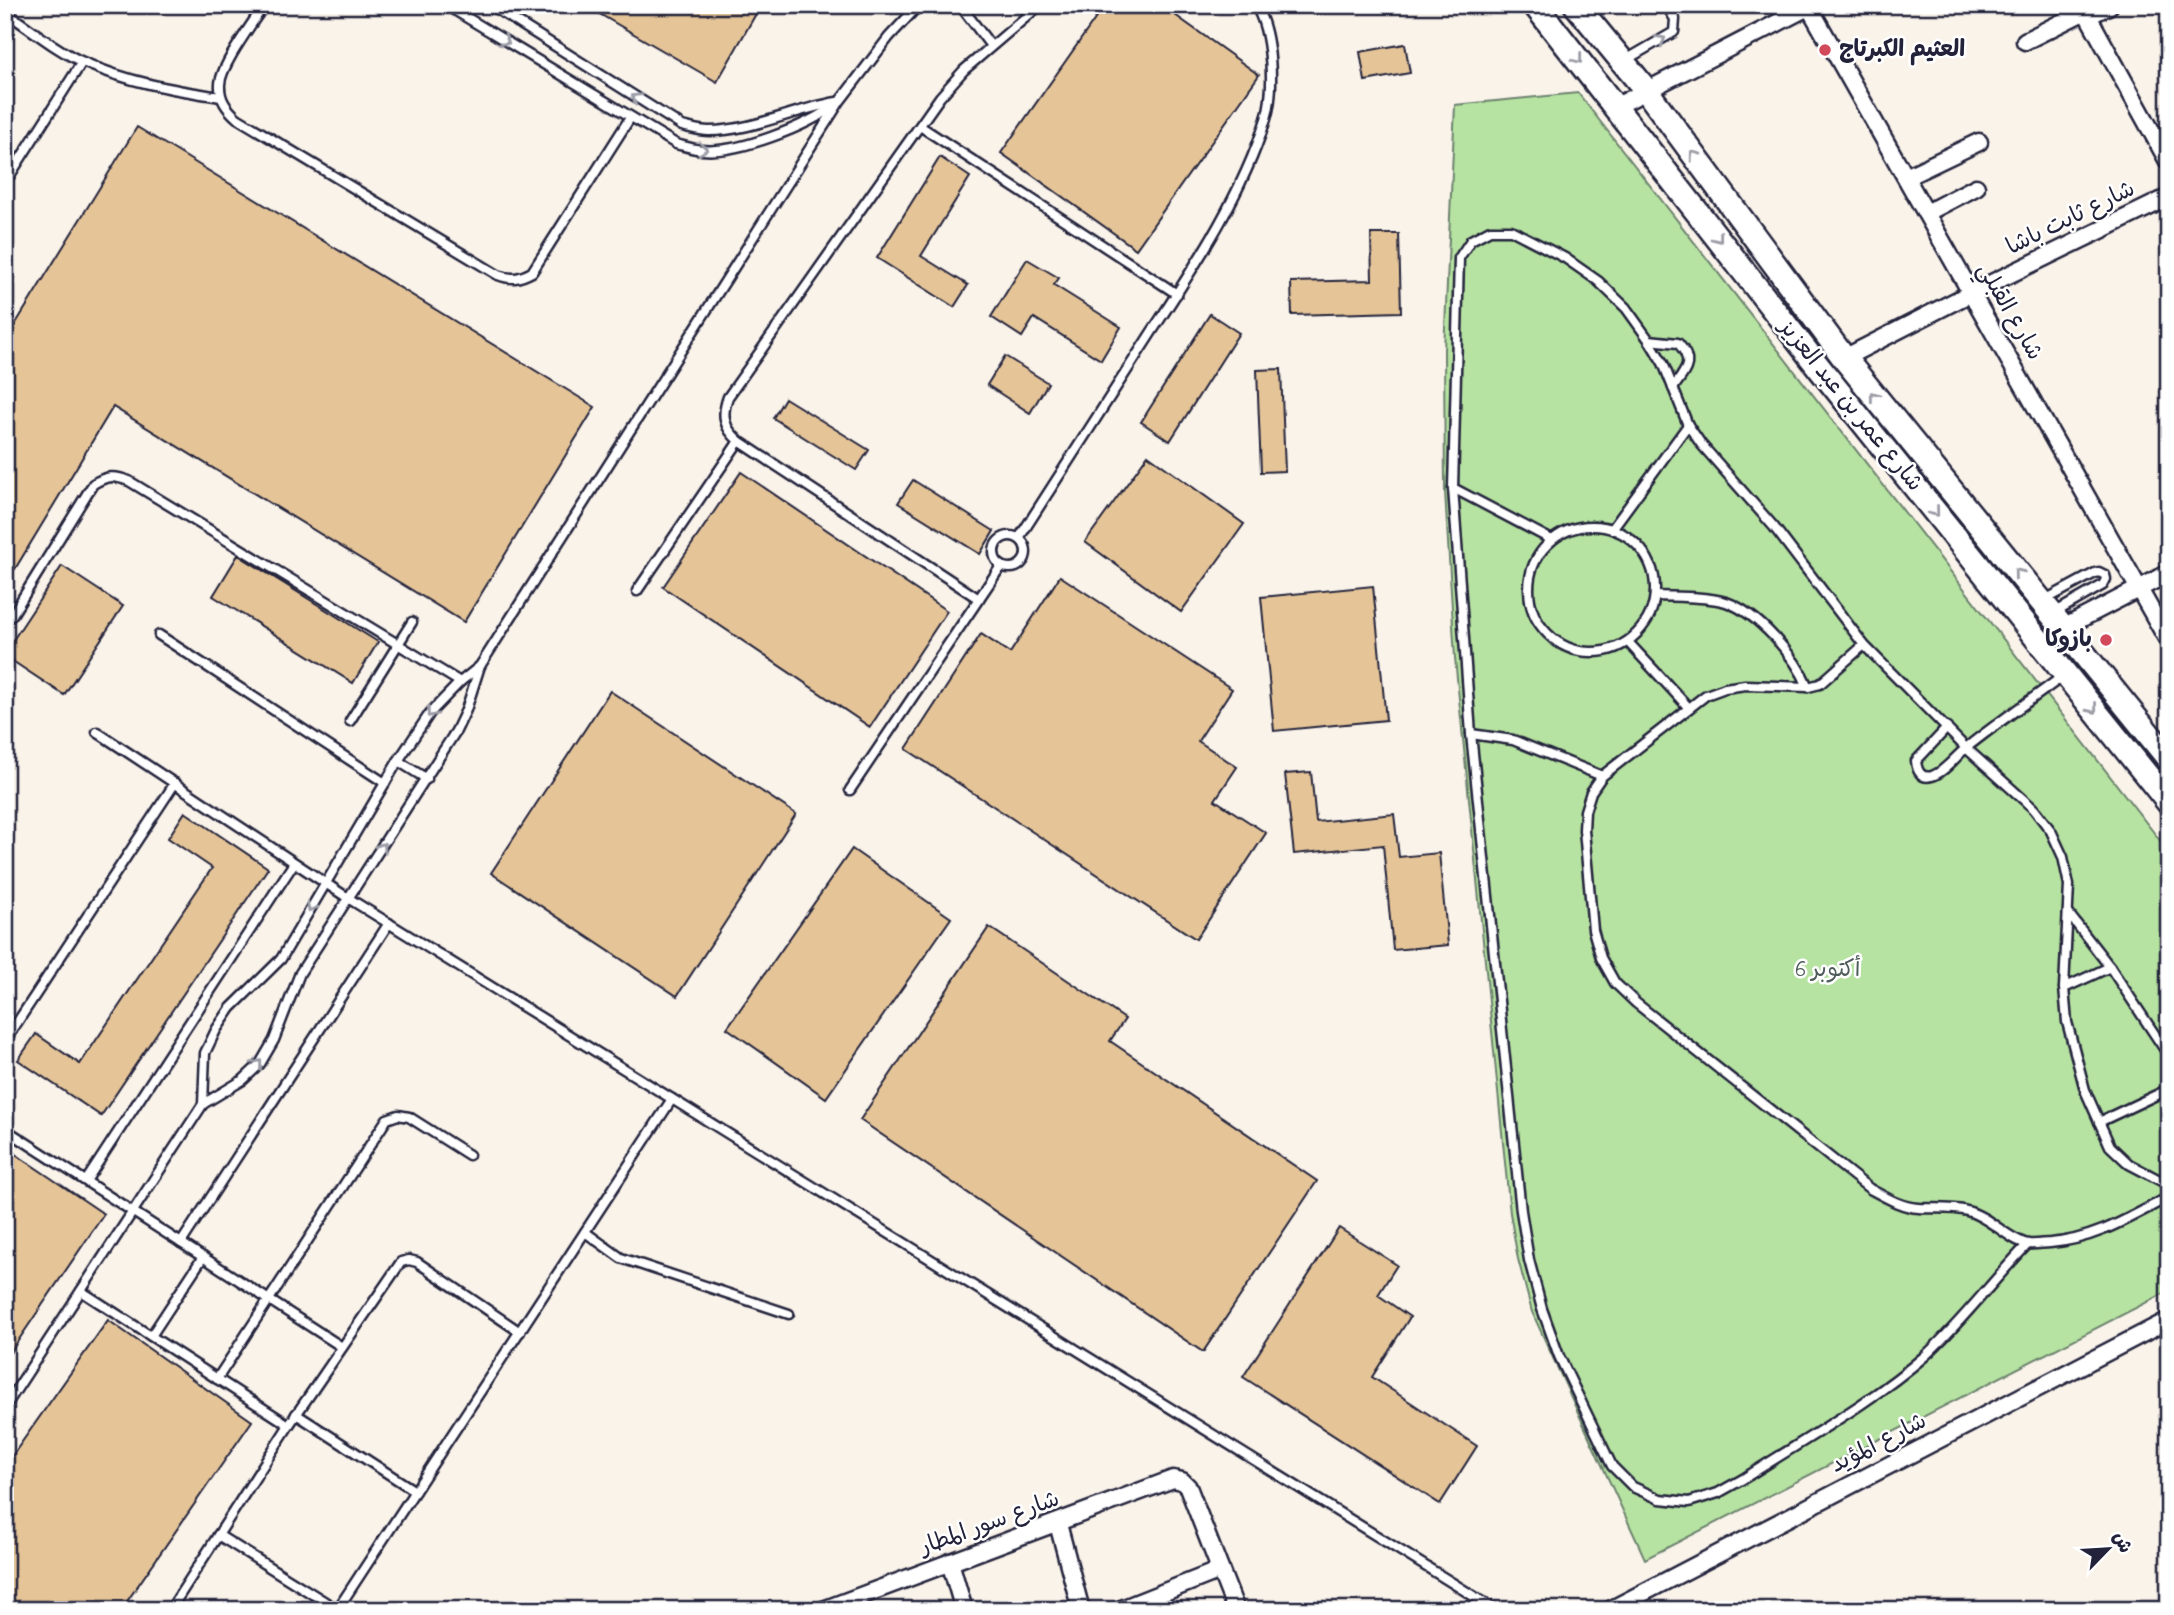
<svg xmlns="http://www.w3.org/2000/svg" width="2174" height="1615" viewBox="0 0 2174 1615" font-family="'Indie Flower','Playpen Sans Arabic',sans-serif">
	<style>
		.green { fill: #b6e3a1; stroke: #6c826e; stroke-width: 2 }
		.building { fill: #e5c598; stroke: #22223b; stroke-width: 2 }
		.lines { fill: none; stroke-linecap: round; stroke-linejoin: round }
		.service-casing { stroke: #22223b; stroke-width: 13 }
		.minor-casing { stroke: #22223b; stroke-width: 21 }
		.secondary-casing { stroke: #22223b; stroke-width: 28 }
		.service { stroke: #fff; stroke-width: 8 }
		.minor { stroke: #fff; stroke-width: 16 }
		.secondary { stroke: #fff; stroke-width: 23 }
		.oneway { stroke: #9c9ca7 }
		.poi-dot { fill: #d1495b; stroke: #fff; stroke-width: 2.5 }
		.labels { text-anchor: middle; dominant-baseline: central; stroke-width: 5; stroke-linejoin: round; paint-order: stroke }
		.poi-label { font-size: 23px; font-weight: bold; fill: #22223b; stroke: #fff; text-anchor: start }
		.street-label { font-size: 23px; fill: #22223b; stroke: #fff }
		.park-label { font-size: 23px; fill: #4e5c5a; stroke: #fff }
	</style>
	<rect width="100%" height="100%" fill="#faf3ea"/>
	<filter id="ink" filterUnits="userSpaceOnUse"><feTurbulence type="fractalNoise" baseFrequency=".0143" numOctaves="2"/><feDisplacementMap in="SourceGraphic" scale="14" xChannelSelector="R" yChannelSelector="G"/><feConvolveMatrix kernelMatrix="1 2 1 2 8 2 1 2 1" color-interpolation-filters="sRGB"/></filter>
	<g filter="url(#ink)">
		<!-- green -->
		<path class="green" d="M1578 93 2169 852V1291L1645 1559 1532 1312 1518 1259 1510 1213 1455 658 1445 492 1444 350 1455 105Z"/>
		<!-- building -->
		<g class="building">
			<path d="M584 5H761L717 82Z"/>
			<path d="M1105 5H1161L1259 75 1136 249 1001 153Z"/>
			<path d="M1405 44 1410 73 1365 81 1360 52Z"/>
			<path d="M137 127 595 407 464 622 113 407 15 569 5 562V341Z"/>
			<path d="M940 157 970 177 921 256 968 285 954 307 877 258Z"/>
			<path d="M1371 234H1399L1401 312 1292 315 1291 282 1372 280Z"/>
			<path d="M1027 259 1059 278 1054 285 1121 327 1101 360 1034 318 1022 337 991 317Z"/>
			<path d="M1210 314 1239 333 1170 441 1141 422Z"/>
			<path d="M1005 356 1048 383 1030 413 987 385Z"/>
			<path d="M1281 369 1285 471 1261 472 1257 370Z"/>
			<path d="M785 398 869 450 856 470 773 418Z"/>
			<path d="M1148 455 1244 524 1181 612 1085 542Z"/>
			<path d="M741 472 947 611 870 727 663 587Z"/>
			<path d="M913 480 994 531 980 554 898 503Z"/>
			<path d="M238 555 378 642 353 683 213 596Z"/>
			<path d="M62 566 123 606 64 695 5 656V652Z"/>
			<path d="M1060 576 1232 689 1198 741 1237 767 1215 800 1266 833 1196 939 906 749 981 634 1010 653Z"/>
			<path d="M1373 586 1386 720 1274 731 1261 597Z"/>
			<path d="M610 691 796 814 677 996 491 873Z"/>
			<path d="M1311 772 1316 822 1394 814 1399 857 1439 853 1448 945 1393 950 1383 845 1294 854 1285 774Z"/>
			<path d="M185 812 268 868 101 1116 18 1060 36 1034 80 1064 212 868 168 838Z"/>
			<path d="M852 849 951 918 826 1098 727 1028Z"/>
			<path d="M989 927 1125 1019 1110 1041 1317 1181 1203 1352 860 1120Z"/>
			<path d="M5 1147 104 1214 5 1360Z"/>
			<path d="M1339 1228 1397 1265 1378 1295 1410 1317 1372 1377 1477 1446 1440 1504 1243 1377Z"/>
			<path d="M108 1320 252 1421 121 1610H5V1466Z"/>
		</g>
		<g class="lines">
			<defs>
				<g id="service">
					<path d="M264 5C253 23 221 65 220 84 219 99 227 109 237 118L498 275C511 280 519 279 532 272L630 118"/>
					<path d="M446 5 676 144C684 146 693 149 702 150 737 154 808 126 835 105"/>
					<path d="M490 5 682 126C691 128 700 131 709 131 751 131 795 109 837 102"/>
					<path d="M960 5 991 46"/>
					<path d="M5 12C30 28 57 51 83 62 127 82 174 90 221 97"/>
					<path d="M1624 61 1674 32 1675 19 1666 5"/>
					<path d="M920 126 1177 294"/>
					<path d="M5 183 82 62"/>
					<path d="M1649 340 1678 343C1695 362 1686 370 1673 388"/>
					<path d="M1453 488 1552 540"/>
					<circle cx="1592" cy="589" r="63"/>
					<path d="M1612 529 1688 425"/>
					<circle cx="1010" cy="552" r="16"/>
					<path d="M1019 538C1063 470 1107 402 1151 333 1195 266 1242 196 1266 119 1275 90 1272 31 1255 5"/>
					<path d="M637 591 739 441"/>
					<path d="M1655 596C1678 597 1705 596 1726 602 1758 613 1796 657 1808 687"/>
					<path d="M979 599 739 441C724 428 721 416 728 397L940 97 964 70 1040 5"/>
					<path d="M2043 601 2095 573 2099 572 2105 575 2106 579 2103 585 2054 613"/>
					<path d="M5 621 12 615 93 484C106 476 114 475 129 481L460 682"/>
					<path d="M159 635 385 783"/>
					<path d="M1628 642 1689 708"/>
					<path d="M1864 645 1820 684 1808 687 1745 685 1725 688 1706 695 1602 776 1591 792 1585 811 1584 830 1593 930 1601 958 1615 983 1636 1003 1870 1189C1885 1197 1901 1207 1919 1208 1935 1209 1952 1207 1967 1211 1990 1217 2008 1240 2028 1244 2035 1245 2044 1243 2050 1243 2094 1240 2130 1217 2169 1197"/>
					<path d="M350 721 412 622"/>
					<path d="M1947 728 1916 761C1917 771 1921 779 1932 776 1945 772 1956 756 1966 748 1997 723 2031 700 2063 676"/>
					<path d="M97 732 348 898 1496 1610"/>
					<path d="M1471 734 1513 740 1602 776"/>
					<path d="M398 761 427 779"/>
					<path d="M850 790 1001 566"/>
					<path d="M2068 913 2110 967 2169 1056"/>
					<path d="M2064 988 2110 967"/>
					<path d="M5 1041 175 783"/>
					<path d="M203 1104 205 1053 216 1030 231 1008 281 959 398 761 430 713 460 682 480 666"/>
					<path d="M2099 1122 2169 1089"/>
					<path d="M5 1129 342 1347"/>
					<path d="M86 1181 294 863"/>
					<path d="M585 1232 621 1258 789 1314"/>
					<path d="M181 1243 389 923"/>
					<path d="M2028 1244C1993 1280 1963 1321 1926 1355 1871 1403 1805 1439 1743 1479L1718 1493 1689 1502 1660 1499 1633 1487 1612 1466 1559 1356 1542 1309 1529 1260 1521 1211 1471 734 1453 488 1459 258 1471 240 1490 230H1511L1565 258 1598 281 1626 308 1649 340 1663 363 1688 425 1701 444 1774 527 1864 645 1966 748 2034 809 2051 831 2063 857 2069 885 2064 988 2067 1022 2085 1090 2110 1146 2129 1164 2169 1185"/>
					<path d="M81 1291 289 1425"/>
					<path d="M151 1336 203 1257"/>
					<path d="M217 1379 387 1119 398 1115 409 1117 469 1155"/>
					<path d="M5 1407 203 1104 243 1080 260 1064 274 1040 300 973 456 731 466 710 480 666 840 101 889 37 919 5"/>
					<path d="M296 1414 415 1491"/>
					<path d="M218 1535 338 1610"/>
					<path d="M170 1610 289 1425 401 1262 409 1260 417 1262 520 1332"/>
					<path d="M337 1610 672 1099"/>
				</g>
				<g id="minor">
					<path d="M1808 5 2169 642"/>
					<path d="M2082 5 2169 163"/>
					<path d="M2088 16 2110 5"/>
					<path d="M2025 41 2085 11"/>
					<path d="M1615 107 1812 5"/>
					<path d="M1906 177 1979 142"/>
					<path d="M1926 213 1976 187"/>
					<path d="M1844 358 1971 293 2169 197"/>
					<path d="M2063 628 2169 573"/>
					<path d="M1058 1524 1081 1610"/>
					<path d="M950 1562 964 1610"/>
					<path d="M823 1610 1173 1479 1182 1481 1188 1487 1236 1610"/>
					<path d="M1119 1610 1220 1570"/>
					<path d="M1610 1610 2169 1320"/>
				</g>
				<g id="secondary">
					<path d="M1535 5 1821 370 2169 803"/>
					<path d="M1576 5 1646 90 1844 358 2169 759"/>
				</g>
			</defs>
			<!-- service casing -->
			<use href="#service" class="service-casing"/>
			<!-- minor casing -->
			<use href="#minor" class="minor-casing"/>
			<!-- secondary casing -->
			<use href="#secondary" class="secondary-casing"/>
			<!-- service -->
			<use href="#service" class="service"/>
			<!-- minor -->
			<use href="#minor" class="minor"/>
			<!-- secondary -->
			<use href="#secondary" class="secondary"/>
		</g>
		<!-- one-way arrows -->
		<defs><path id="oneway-chevron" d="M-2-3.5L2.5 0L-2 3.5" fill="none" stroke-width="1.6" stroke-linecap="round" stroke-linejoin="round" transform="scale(1.75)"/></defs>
		<g class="oneway">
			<use href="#oneway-chevron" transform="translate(1661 40) rotate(-30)"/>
			<use href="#oneway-chevron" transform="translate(505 41) rotate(31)"/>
			<use href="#oneway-chevron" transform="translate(1578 59) rotate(52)"/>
			<use href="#oneway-chevron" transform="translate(636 98) rotate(-148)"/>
			<use href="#oneway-chevron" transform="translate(703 149) rotate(4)"/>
			<use href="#oneway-chevron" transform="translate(1694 155) rotate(-127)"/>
			<use href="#oneway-chevron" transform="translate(1718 238) rotate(52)"/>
			<use href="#oneway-chevron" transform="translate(1874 396) rotate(-129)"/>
			<use href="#oneway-chevron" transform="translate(1935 512) rotate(51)"/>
			<use href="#oneway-chevron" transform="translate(2018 573) rotate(-129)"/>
			<use href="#oneway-chevron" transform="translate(2093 709) rotate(51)"/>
			<use href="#oneway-chevron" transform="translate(431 713) rotate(128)"/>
			<use href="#oneway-chevron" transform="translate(382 847) rotate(-57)"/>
			<use href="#oneway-chevron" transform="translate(311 907) rotate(121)"/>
			<use href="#oneway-chevron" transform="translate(258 1064) rotate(-51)"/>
		</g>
	</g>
	<!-- markers -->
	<g class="poi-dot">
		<circle cx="1825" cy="50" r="7"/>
		<circle cx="2106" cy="640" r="7"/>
	</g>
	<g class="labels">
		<!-- poi labels -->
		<g class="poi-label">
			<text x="1839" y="50">العثيم الكبرتاج</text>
			<text x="2092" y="640" text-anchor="end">بازوكا</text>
		</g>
		<!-- street labels -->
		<g class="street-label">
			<text transform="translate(2071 219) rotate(-26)">شارع ثابت باشا</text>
			<text transform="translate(2009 312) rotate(60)">شارع القبلي</text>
			<text transform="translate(1850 406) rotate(51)">شارع عمر بن عبد العزيز</text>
			<text transform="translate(1879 1444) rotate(-27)">شارع المؤيد</text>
			<text transform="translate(990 1524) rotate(-20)">شارع سور المطار</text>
		</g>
		<!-- park labels -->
		<g class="park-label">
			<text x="1828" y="970">6 أكتوبر</text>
		</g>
	</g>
	<!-- margin -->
	<rect width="2174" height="1615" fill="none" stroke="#fff" stroke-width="28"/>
	<rect x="14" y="14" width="2146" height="1587" fill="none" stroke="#22223b" stroke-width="2.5" filter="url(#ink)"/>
	<!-- north arrow -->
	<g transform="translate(2108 1549) rotate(65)" stroke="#ffffff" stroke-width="5" paint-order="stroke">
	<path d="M0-5L12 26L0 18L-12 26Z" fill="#22223b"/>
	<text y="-10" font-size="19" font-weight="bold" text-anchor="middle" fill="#22223b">ش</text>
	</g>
</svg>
